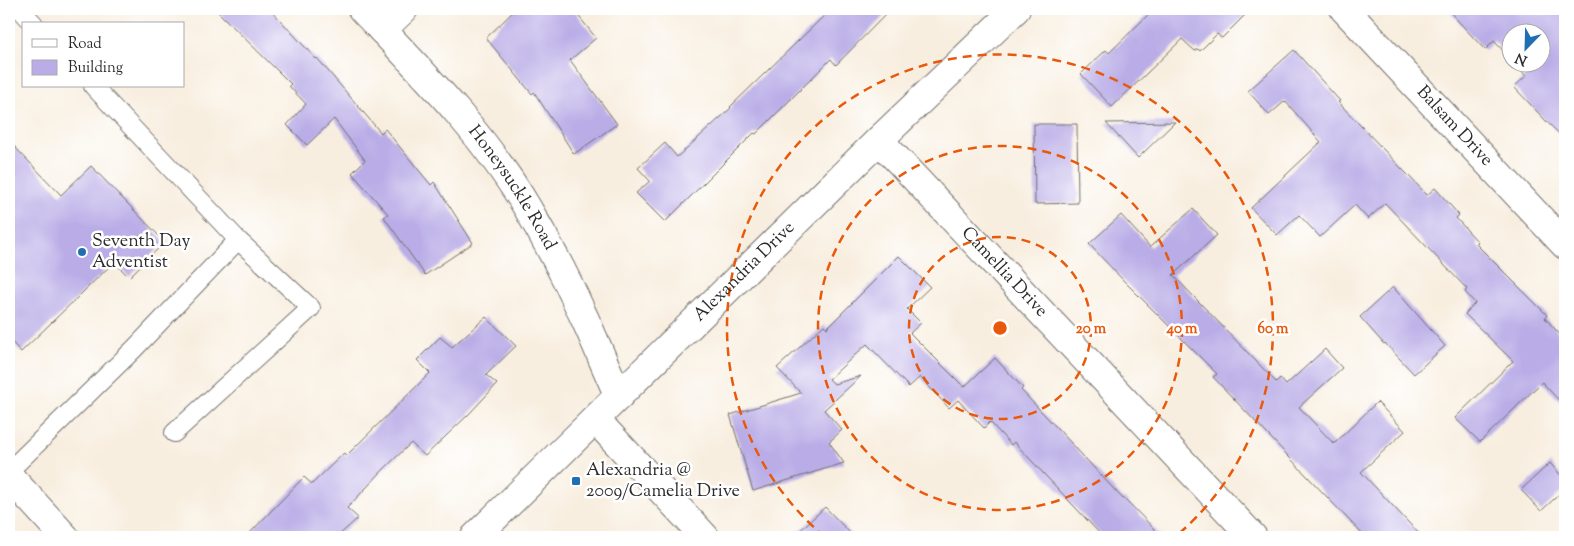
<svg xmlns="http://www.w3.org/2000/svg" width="1574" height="546" viewBox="0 0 1574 546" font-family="'Sorts Mill Goudy',serif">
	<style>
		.building { fill: #baade7 }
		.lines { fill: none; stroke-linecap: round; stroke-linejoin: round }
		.service-casing { stroke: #736f6a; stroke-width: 20 }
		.minor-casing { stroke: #736f6a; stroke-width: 30 }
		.tertiary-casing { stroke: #736f6a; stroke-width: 30 }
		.secondary-casing { stroke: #736f6a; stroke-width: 30 }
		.service { stroke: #fff; stroke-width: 18 }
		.minor { stroke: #fff; stroke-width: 28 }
		.tertiary { stroke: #fff; stroke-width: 28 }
		.secondary { stroke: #fff; stroke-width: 28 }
		.ring { fill: none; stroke: #e8590c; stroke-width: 2.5; stroke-dasharray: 9 6 }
		.poi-dot { fill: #1f6fb2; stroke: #fff; stroke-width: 2 }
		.labels { text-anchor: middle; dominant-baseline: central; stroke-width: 5; stroke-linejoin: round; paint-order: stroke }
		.street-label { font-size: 18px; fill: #2b2b2b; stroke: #fff }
		.poi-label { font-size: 18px; fill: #2b2b2b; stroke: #fff; text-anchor: start }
		.centre { fill: #e8590c; stroke: #fff; stroke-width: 2.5 }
		.ring-label { font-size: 15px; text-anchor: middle; font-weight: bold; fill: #e8590c; stroke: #fff; stroke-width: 5; stroke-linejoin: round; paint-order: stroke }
	</style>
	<rect width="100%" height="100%" fill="#fff"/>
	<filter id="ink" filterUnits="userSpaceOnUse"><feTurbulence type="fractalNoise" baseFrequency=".02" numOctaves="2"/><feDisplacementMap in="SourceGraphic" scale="10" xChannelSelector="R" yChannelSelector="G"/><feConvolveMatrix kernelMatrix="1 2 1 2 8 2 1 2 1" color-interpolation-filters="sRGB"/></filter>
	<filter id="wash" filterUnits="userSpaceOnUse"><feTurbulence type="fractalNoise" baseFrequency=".0096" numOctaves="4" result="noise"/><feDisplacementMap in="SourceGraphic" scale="20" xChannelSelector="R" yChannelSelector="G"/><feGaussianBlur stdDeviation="1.12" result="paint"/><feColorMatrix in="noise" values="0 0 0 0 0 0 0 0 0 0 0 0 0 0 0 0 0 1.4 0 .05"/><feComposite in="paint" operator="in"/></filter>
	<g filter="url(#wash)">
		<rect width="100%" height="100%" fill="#f8eedf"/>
		<g id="blocks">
			<!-- building -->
			<g class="building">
				<path d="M215 9H270L316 59 317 58 381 133 385 129 431 185 434 182 473 243 425 275 384 217 388 214 352 173 365 160 334 119 307 145 287 125 306 104 289 86 291 84Z"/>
				<path d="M516 9H573L596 38 570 60 617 124 574 154 534 92 532 94 486 38Z"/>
				<path d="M831 9H891L836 65 831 59 756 134 754 133 665 222 636 193 650 181 638 168 665 143 677 157 731 108 730 107Z"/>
				<path d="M1154 9H1251L1222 38 1217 34 1200 51 1198 49 1195 51 1182 39 1112 107 1081 74 1106 50 1109 53Z"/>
				<path d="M1447 9H1565V139L1547 122 1514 87 1526 76 1513 62H1542V32H1512V60L1494 41 1485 50Z"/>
				<path d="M1294 50 1340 101 1338 102 1427 195 1435 188 1459 215 1456 218 1478 242 1476 244 1547 315 1545 318 1565 340V407L1542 382 1480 442 1455 418 1513 361 1465 314 1475 303 1465 292 1467 289 1385 203 1368 219 1355 205 1320 237 1299 215 1277 235 1251 208 1321 142 1285 101 1269 115 1248 91Z"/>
				<path d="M1175 122 1138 158 1106 123Z"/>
				<path d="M1034 124H1077L1078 203 1035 204Z"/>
				<path d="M9 141 61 195 91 166 165 242 129 277 114 262 21 352 9 339Z"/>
				<path d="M1193 209 1217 235 1173 275 1276 382 1280 378 1286 385 1325 349 1342 368 1299 407 1334 444 1377 402 1405 431 1361 472 1422 537H1365L1213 377 1217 374 1123 280 1089 244 1121 215 1150 247Z"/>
				<path d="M899 256 930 287 907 309 921 323 910 333 964 387 995 358 1023 388 1021 390 1058 429 1124 500 1125 499 1162 537H1103L1014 442 1011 445 990 422 984 428 958 400 949 408 920 377 909 387 867 344 829 379 834 384 861 376 824 410 842 430 829 442 844 463 753 491 730 415 801 393 777 368 824 325 827 328Z"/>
				<path d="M1393 287 1445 346 1414 374 1385 343 1384 344 1360 317Z"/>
				<path d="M486 317 516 346 486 375 497 384 469 414 425 456 411 443 385 468 347 508 358 518 337 537H246L304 477 312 484 344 453 346 456 430 373 417 360 440 337 452 347Z"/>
				<path d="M1550 463 1565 480V489L1541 511 1521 490Z"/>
				<path d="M825 507 854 537H793Z"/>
			</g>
		</g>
	</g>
	<g filter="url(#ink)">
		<use href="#blocks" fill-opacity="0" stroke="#736f6a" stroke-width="1"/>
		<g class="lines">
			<defs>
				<g id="service">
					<path d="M20 9 34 24"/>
					<path d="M174 433 311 308 238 240"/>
					<path d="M9 471 134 349 238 240 93 86"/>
				</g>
				<g id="minor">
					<path id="s1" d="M362 9C421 71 484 134 528 209 548 243 566 277 582 313 595 340 606 369 619 396"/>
					<path id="s2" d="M1344 9 1565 245"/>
					<path d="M382 30 404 9"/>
					<path id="s3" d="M879 140 1253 537"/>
					<path d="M595 419 705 537"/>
				</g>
				<g id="tertiary">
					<path id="s4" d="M475 537 879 140 1016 9"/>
				</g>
				<path id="secondary" d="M9 476 65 537"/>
			</defs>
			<!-- service casing -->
			<use href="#service" class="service-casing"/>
			<!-- minor casing -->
			<use href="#minor" class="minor-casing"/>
			<!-- tertiary casing -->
			<use href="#tertiary" class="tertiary-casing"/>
			<!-- secondary casing -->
			<use href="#secondary" class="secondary-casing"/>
			<!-- service -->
			<use href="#service" class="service"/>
			<!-- minor -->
			<use href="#minor" class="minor"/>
			<!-- tertiary -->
			<use href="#tertiary" class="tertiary"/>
			<!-- secondary -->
			<use href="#secondary" class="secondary"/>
		</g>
	</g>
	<!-- distance rings -->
	<g class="ring">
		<circle cx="1000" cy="328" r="91"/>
		<circle cx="1000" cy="328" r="182"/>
		<path d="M825 537A273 273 0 1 1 1175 537"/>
	</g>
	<!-- markers -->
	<g class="poi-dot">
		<circle cx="82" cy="252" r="5"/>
		<rect x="571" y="476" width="10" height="10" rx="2.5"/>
	</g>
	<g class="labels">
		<!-- street labels -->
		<g class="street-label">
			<text stroke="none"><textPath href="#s2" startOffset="161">Balsam Drive</textPath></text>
			<text stroke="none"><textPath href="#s1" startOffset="234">Honeysuckle Road</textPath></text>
			<text stroke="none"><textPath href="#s4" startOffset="378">Alexandria Drive</textPath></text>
			<text stroke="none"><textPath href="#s3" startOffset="182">Camellia Drive</textPath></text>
		</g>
		<!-- poi labels -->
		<g class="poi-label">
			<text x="92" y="242">Seventh Day<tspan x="92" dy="21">Adventist</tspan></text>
			<text x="586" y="471">Alexandria @<tspan x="586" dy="21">2009/Camelia Drive</tspan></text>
		</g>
	</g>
	<circle cx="1000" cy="328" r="8" class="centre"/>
	<g class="ring-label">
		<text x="1091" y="333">20 m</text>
		<text x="1182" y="333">40 m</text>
		<text x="1273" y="333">60 m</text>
	</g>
	<!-- margin -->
	<rect width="1574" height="546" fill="none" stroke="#fff" stroke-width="30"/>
	<!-- legend -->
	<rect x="22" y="22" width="162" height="65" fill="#ffffff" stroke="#aaaaaa"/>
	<rect x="32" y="39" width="25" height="8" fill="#ffffff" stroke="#aaaaaa"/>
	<text x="68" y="48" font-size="15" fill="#2b2b2b">Road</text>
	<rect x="32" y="60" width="25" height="15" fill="#baade7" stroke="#aaaaaa"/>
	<text x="68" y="72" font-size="15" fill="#2b2b2b">Building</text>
	<!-- north arrow -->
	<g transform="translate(1526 48) rotate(203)"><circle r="24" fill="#ffffff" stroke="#aaaaaa"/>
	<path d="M0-4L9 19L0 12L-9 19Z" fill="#1f6fb2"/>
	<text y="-8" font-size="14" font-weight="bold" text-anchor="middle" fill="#2b2b2b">N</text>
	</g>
</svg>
